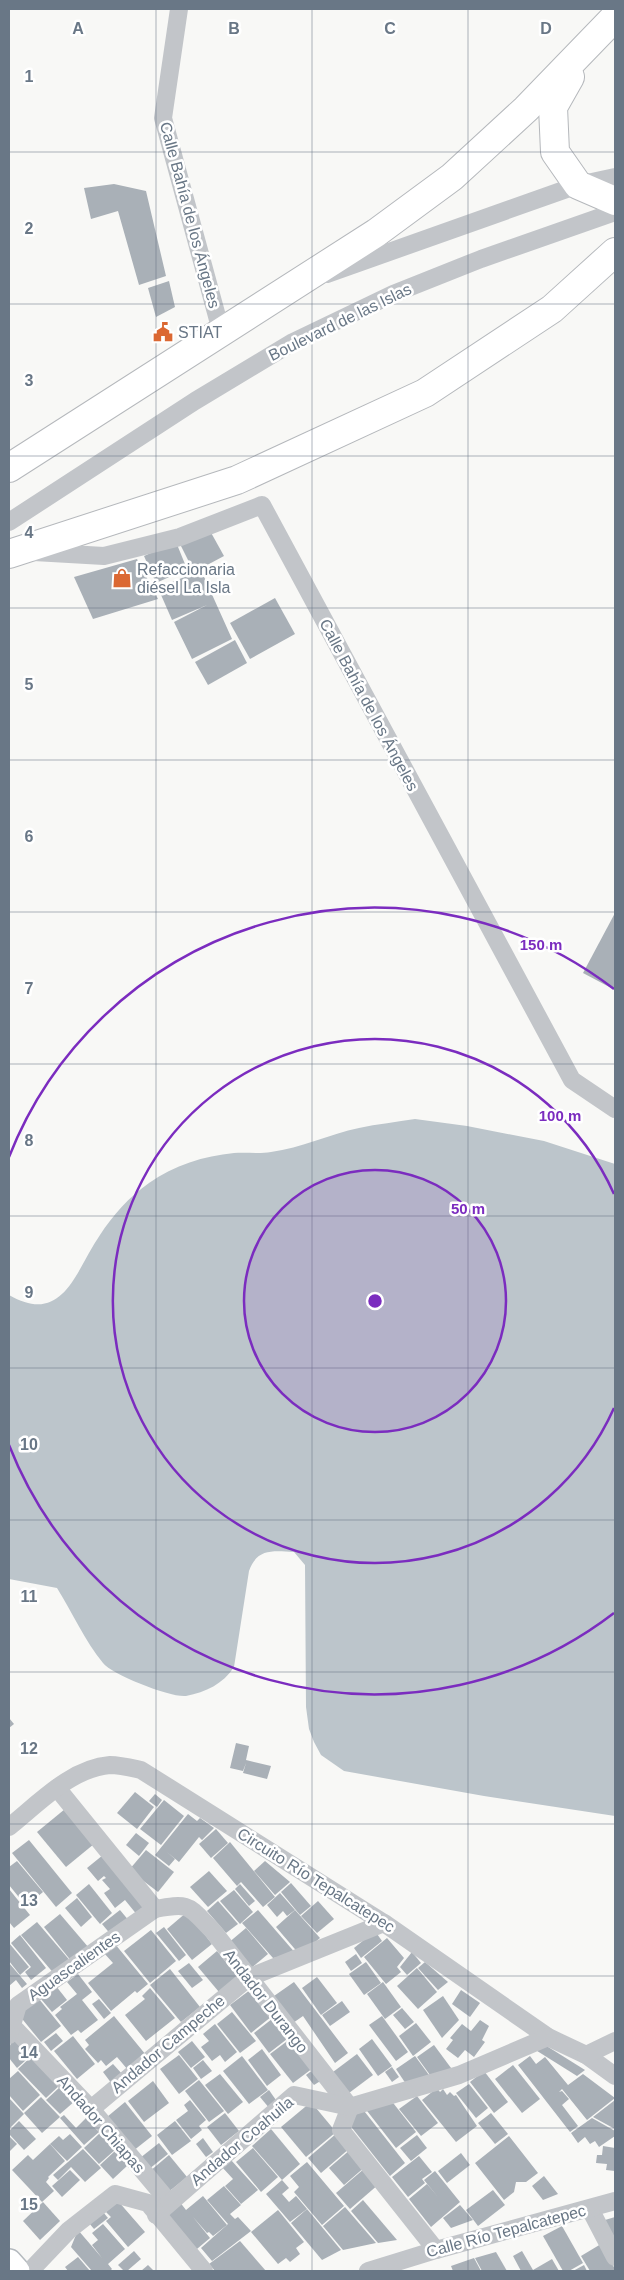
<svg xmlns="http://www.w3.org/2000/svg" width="624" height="2280" viewBox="0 0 624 2280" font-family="Helvetica,sans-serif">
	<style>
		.water { fill: #bcc5cb }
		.building { fill: #a9b0b7 }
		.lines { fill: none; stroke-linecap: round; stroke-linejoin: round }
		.secondary-casing { stroke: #b4b9be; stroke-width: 28 }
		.highway-casing { stroke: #b5b8bc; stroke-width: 30 }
		.street { stroke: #c2c5c9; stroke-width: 18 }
		.secondary { stroke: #fff; stroke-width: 25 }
		.highway { stroke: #fff; stroke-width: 28 }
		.grid { fill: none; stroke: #697786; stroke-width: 1; stroke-opacity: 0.55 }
		.ring { fill: none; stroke: #7b2cbf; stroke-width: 2.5 }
		.labels { text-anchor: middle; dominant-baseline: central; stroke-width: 5; stroke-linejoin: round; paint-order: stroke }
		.street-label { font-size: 16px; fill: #697786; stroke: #fff }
		.poi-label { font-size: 16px; fill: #697786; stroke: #fff; text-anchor: start }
		.grid-label { font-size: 16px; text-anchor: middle; font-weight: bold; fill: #697786; stroke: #fff; stroke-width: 5; stroke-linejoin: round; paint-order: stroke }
		.centre { fill: #7b2cbf; stroke: #fff; stroke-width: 2.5 }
		.ring-label { font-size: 15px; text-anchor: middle; font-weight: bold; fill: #7b2cbf; stroke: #fff; stroke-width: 5; stroke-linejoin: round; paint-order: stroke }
	</style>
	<rect width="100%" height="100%" fill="#f8f8f6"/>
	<!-- water -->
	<path class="water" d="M415 1119 467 1126 544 1141 615 1164V1816L484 1796 344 1771 321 1755 314 1742 309 1729 306 1707 305 1565 294 1552C273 1551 257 1548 249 1571L234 1667C223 1684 206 1692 186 1696 172 1698 112 1675 103 1663 85 1641 72 1612 57 1588L9 1579V1295C64 1327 76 1269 100 1235 113 1215 129 1197 149 1183 174 1165 204 1156 234 1153 246 1152 259 1154 271 1152 301 1148 330 1134 359 1128 377 1124 397 1122 415 1119Z"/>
	<!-- building -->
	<g class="building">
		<path d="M114 184 146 191 166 276 139 285 118 211 91 219 84 188Z"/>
		<path d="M169 281 175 307 156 317 148 288Z"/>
		<path d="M209 529 224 556 194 572 180 544Z"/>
		<path d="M176 542 187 569 156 583 144 556Z"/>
		<path d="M137 559 158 599 93 619 74 577Z"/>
		<path d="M201 570 232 639 192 659 174 622 207 605 172 620 158 588Z"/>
		<path d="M275 598 295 634 250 659 230 623Z"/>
		<path d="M235 640 247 663 208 685 195 662Z"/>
		<path d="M615 913V990L583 973Z"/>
		<path d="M9 1718 14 1724 9 1728Z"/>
		<path d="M236 1743 249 1746 246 1760 271 1766 267 1779 243 1773 246 1763 243 1771 230 1768Z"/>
		<path d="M135 1792 154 1807 137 1829 117 1813Z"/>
		<path d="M155 1794 162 1800 157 1807 149 1801Z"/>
		<path d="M164 1800 184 1816 161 1845 140 1829Z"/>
		<path d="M65 1809 94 1844 66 1867 37 1832Z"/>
		<path d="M188 1814 197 1821 200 1818 214 1828 202 1840 199 1837 179 1862 167 1852 175 1859 169 1866 155 1855Z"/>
		<path d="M216 1829 228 1843 211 1858 199 1844Z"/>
		<path d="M136 1833 149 1843 139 1856 126 1845Z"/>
		<path d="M29 1840 72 1893 56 1907 12 1853Z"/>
		<path d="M230 1842 275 1897 263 1907 241 1882 237 1886 213 1858Z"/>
		<path d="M146 1850 174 1872 158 1892 129 1870Z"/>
		<path d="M103 1855 149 1907 138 1916 125 1900 115 1908 104 1893 110 1889 102 1880 106 1878 104 1876 98 1881 87 1868Z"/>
		<path d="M17 1861 43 1892 26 1906 9 1885V1867Z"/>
		<path d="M265 1861 290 1882 275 1895 254 1871Z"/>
		<path d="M209 1871 227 1891 208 1907 190 1887Z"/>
		<path d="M291 1883 311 1906 300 1915 281 1892Z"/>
		<path d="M89 1884 112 1913 100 1924 76 1895Z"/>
		<path d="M240 1884 255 1901 249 1906 235 1889Z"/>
		<path d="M9 1889 30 1915 14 1928 9 1922Z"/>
		<path d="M234 1890 253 1912 240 1924 220 1901Z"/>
		<path d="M280 1893 295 1910 287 1916 283 1911 277 1917 267 1905Z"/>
		<path d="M77 1898 92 1917 81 1927 65 1908Z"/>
		<path d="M218 1901 238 1924 226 1933 207 1911Z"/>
		<path d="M318 1901 334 1919 317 1933 301 1916Z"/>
		<path d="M120 1910 130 1922 112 1936 102 1924Z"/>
		<path d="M258 1910 297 1955 273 1958 242 1923Z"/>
		<path d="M295 1910 320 1938 300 1955 276 1927Z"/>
		<path d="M187 1912 212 1944 192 1960 167 1929Z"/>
		<path d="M60 1914 89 1948 72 1962 44 1927Z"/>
		<path d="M37 1922 72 1963 56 1976 21 1935Z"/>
		<path d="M164 1927 186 1955 179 1961 156 1933Z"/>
		<path d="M246 1928 268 1954 249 1970 227 1944Z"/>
		<path d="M151 1930 176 1961 150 1983 124 1951Z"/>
		<path d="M375 1931 382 1941 361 1958 354 1948Z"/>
		<path d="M20 1935 46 1968 31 1980 25 1972 31 1967 11 1943Z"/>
		<path d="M387 1938 404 1958 397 1967 401 1972 386 1984 364 1957Z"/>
		<path d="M9 1943 29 1967 20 1975 9 1961Z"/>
		<path d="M115 1944 148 1984 137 1993 135 1991 111 2011 88 1983 113 1963 104 1953Z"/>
		<path d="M217 1951 238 1977 219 1992 198 1967Z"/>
		<path d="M412 1952 421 1963 407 1975 400 1967Z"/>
		<path d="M356 1954 362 1963 351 1971 345 1962Z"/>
		<path d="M366 1962 381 1983 364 1995 349 1974Z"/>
		<path d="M425 1962 448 1982 438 1990 418 1968Z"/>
		<path d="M9 1963 27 1984 22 1988 16 1980 9 1986Z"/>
		<path d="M189 1963 203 1980 192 1988 178 1971Z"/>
		<path d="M417 1968 437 1992 418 2009 397 1986Z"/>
		<path d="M170 1969 200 2007 181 2022 150 1985Z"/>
		<path d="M78 1974 92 1992 82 2000 98 2020 81 2033 78 2030 71 2035 55 2015 62 2009 60 2007 77 1994 67 1982Z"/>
		<path d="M317 1977 337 2003 321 2015 302 1988Z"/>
		<path d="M294 1982 348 2053 335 2063 303 2016 293 2023 274 1996Z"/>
		<path d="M383 1982 401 2007 385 2019 367 1994Z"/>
		<path d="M56 1986 67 2000 52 2012 41 1999Z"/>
		<path d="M150 1988 175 2018 146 2041 125 2015 145 1999 142 1996Z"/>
		<path d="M250 1990 271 2017 251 2033 230 2005Z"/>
		<path d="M461 1990 480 2003 470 2017 452 2004Z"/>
		<path d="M443 1996 459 2020 442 2038 423 2010Z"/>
		<path d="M39 1999 61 2026 41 2042 19 2015Z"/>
		<path d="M99 1999 111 2013 104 2019 92 2004Z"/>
		<path d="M342 2001 350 2012 330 2026 322 2015Z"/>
		<path d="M402 2008 414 2022 405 2029 393 2015Z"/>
		<path d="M232 2012 256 2041 240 2053 217 2024Z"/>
		<path d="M114 2016 146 2055 128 2070 117 2057 106 2066 101 2060 98 2063 85 2049 89 2045 85 2040Z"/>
		<path d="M382 2016 408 2052 396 2061 369 2025Z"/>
		<path d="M272 2019 287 2039 269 2053 254 2033Z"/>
		<path d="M480 2020 489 2026 482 2040 485 2042 474 2057 465 2050 458 2058 446 2049 453 2040 450 2038 462 2024 471 2031Z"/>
		<path d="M416 2023 431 2042 413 2056 399 2036Z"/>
		<path d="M215 2024 237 2052 225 2062 220 2055 212 2061 201 2047 209 2041 203 2034Z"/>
		<path d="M16 2031 35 2052 17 2068 9 2058V2048Z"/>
		<path d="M56 2033 63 2041 51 2051 44 2042Z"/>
		<path d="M73 2036 95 2064 77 2079 54 2051Z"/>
		<path d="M290 2039 313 2068 293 2083 270 2054Z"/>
		<path d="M372 2039 392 2066 378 2076 359 2049Z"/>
		<path d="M192 2041 205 2057 191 2068 178 2052Z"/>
		<path d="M434 2045 454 2072 430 2075 417 2057Z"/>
		<path d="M545 2045 585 2070 577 2076 534 2049Z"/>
		<path d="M262 2049 281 2075 267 2086 248 2060Z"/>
		<path d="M35 2053 62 2083 46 2098 18 2069Z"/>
		<path d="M357 2054 373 2075 349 2093 333 2072Z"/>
		<path d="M179 2055 198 2079 179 2094 160 2069Z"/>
		<path d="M242 2056 268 2090 249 2104 223 2071Z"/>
		<path d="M415 2056 429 2075 406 2084 396 2069Z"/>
		<path d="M530 2056 536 2064 545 2057 568 2085 583 2074 615 2098 587 2120 562 2089 559 2092 562 2091 569 2099 562 2105 578 2126 570 2132 518 2065Z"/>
		<path d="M203 2060 212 2071 201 2079 193 2068Z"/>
		<path d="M113 2064 123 2075 112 2084 103 2072Z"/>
		<path d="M513 2065 540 2099 522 2113 495 2079Z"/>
		<path d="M392 2067 399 2077 392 2082 385 2072Z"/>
		<path d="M314 2069 322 2080 314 2085 306 2075Z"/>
		<path d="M18 2071 40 2095 23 2111 9 2095V2079Z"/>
		<path d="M484 2071 508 2102 494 2113 470 2082Z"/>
		<path d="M220 2074 243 2102 228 2114 205 2085Z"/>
		<path d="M199 2080 224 2111 209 2122 185 2091Z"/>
		<path d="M153 2081 169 2103 144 2122 128 2101Z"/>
		<path d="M469 2084 488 2108 476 2118 456 2093Z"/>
		<path d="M61 2086 75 2101 60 2114 46 2100Z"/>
		<path d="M437 2088 440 2092 443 2089 447 2095 450 2092 454 2096 456 2095 477 2126 456 2142 422 2100Z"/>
		<path d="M269 2090 278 2103 270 2109 260 2097Z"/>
		<path d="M417 2096 438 2123 421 2136 399 2109Z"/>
		<path d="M41 2097 60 2117 42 2133 24 2113Z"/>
		<path d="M9 2098 24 2114 9 2129Z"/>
		<path d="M390 2099 416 2132 396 2148 364 2107Z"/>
		<path d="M190 2100 206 2120 199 2126 202 2130 191 2139 176 2120 188 2111 184 2105Z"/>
		<path d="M615 2100V2129L593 2117Z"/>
		<path d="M125 2102 152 2136 133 2151 107 2117Z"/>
		<path d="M311 2102 336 2132 306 2157 281 2127Z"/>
		<path d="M361 2107 405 2163 390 2176 349 2124Z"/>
		<path d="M225 2113 239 2131 221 2145 207 2127Z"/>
		<path d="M491 2113 508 2134 495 2144 478 2123Z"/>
		<path d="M64 2115 76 2128 86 2118 99 2132 84 2145 60 2118Z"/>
		<path d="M592 2118 615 2131V2136L599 2147 595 2141 590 2144 585 2137 578 2143 571 2133Z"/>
		<path d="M19 2121 36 2139 24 2150 9 2134V2131Z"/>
		<path d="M175 2121 191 2141 172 2155 157 2135Z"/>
		<path d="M271 2129 300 2164 282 2180 252 2146Z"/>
		<path d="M101 2132 116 2149 99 2164 84 2148Z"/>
		<path d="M337 2133 350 2148 321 2173 308 2158Z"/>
		<path d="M70 2134 82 2147 67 2161 50 2144 59 2136 63 2140Z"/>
		<path d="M417 2135 427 2148 411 2161 400 2148Z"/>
		<path d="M9 2136 17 2144 9 2152Z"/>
		<path d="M509 2136 538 2173 526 2182H516L514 2192 504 2200 475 2163Z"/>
		<path d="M203 2138 213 2152 206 2157 196 2144Z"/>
		<path d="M159 2143 168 2154 149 2169 140 2158Z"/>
		<path d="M50 2144 65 2161 48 2177 49 2178 46 2182 54 2191 42 2202 12 2170 28 2155 33 2160Z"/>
		<path d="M603 2146 615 2148V2171L606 2170 607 2164 596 2163 597 2155H602Z"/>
		<path d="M253 2148 278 2177 261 2192 236 2162Z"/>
		<path d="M83 2149 101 2168 85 2182 71 2167 58 2180 53 2175Z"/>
		<path d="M351 2149 366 2166 344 2185 329 2168Z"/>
		<path d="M115 2151 128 2165 113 2179 100 2165Z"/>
		<path d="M461 2153 470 2165 447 2183 438 2171Z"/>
		<path d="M169 2155 187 2177 166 2194 149 2172Z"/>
		<path d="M419 2156 432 2172 422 2179 425 2183 408 2197 392 2177Z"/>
		<path d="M231 2160 258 2190 241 2204 225 2186 233 2179 222 2167Z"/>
		<path d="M307 2162 344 2206 322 2225 294 2192 299 2187 290 2176Z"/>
		<path d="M365 2168 379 2184 350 2209 336 2193Z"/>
		<path d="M70 2170 80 2180 62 2197 52 2186Z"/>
		<path d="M435 2171 460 2202 431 2227 409 2199 427 2184 438 2197 424 2180Z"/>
		<path d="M544 2176 558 2194 543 2200 532 2186Z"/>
		<path d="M282 2180 289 2188 282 2194 289 2202 296 2196 307 2209 290 2222 266 2194Z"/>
		<path d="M224 2186 241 2205 230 2214 235 2219 238 2217 251 2231 212 2261 201 2248 228 2224 207 2200Z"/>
		<path d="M493 2190 505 2205 478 2226 466 2210Z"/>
		<path d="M203 2196 227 2225 213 2236 209 2232 207 2233 193 2217 210 2238 191 2254 160 2217 179 2201 186 2210Z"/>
		<path d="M363 2200 397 2240 378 2243 351 2211Z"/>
		<path d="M118 2201 145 2232 128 2247 106 2221 111 2217 106 2212Z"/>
		<path d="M43 2202 60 2221 40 2240 23 2221Z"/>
		<path d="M460 2205 473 2220 451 2228 443 2218Z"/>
		<path d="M345 2207 376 2243 343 2250 323 2226Z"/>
		<path d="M307 2209 341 2250 322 2260 291 2223Z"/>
		<path d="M278 2210 304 2242 296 2248 300 2254 290 2262 286 2258 278 2264 251 2232Z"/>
		<path d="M103 2212 108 2218 94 2229 89 2223Z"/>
		<path d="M615 2217V2240L605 2220Z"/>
		<path d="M103 2224 125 2249 108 2264 112 2269 110 2271H92L71 2247 78 2230 102 2258 92 2245 98 2240 92 2233Z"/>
		<path d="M562 2226 583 2263 569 2271H563L543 2236Z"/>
		<path d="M240 2241 266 2271H215L209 2264Z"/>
		<path d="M601 2244 615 2269V2271H590L581 2256Z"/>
		<path d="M134 2251 141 2259 127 2271H124L118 2265Z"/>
		<path d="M522 2251 533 2270 552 2259 559 2271H521L513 2256Z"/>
		<path d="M496 2252 507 2271H482L475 2258Z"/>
		<path d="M78 2257 90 2271H68L65 2267Z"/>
		<path d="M474 2258 481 2271H453L451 2266Z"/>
		<path d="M148 2265 154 2271H141Z"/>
		<path d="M584 2265 587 2271H573Z"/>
	</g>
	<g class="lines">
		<defs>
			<path id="secondary" d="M9 2262 17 2271"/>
			<g id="highway">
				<path d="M570 77 553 107 555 152 578 185 615 201"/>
				<path d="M9 468 376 233 452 177 526 109 615 17"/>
				<path d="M9 554 237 480 425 393 552 309 615 252"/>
			</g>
		</defs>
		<!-- secondary casing -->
		<use href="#secondary" class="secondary-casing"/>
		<!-- highway casing -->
		<use href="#highway" class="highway-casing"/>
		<!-- street -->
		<g class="street">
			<path d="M179 9 163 118 221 331"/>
			<path d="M327 274 578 185 615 177"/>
			<path d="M9 522 195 401 293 342 393 294 481 259 615 212"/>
			<path d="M34 552 104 556 180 537 262 505 572 1080 615 1109"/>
			<path d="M57 1788 155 1909C192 1902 188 1906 213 1931L350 2107 341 2130 436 2250"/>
			<path d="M9 1827C38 1804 71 1768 110 1765 120 1765 132 1768 141 1770L384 1923 548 2037 586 2055 615 2076"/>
			<path d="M9 2029 16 2030 91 2109 169 2202"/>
			<path d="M9 2035 18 2005 155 1909"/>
			<path d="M586 2055 615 2041"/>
			<path d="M91 2109 248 1978 384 1923"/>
			<path d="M590 2209 615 2257"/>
			<path d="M156 2215 294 2095 350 2107 459 2075 548 2037"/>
			<path d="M30 2271 69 2230 115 2194 148 2203 204 2271"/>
			<path d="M368 2271 436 2250 615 2201"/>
		</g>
		<!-- secondary -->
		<use href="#secondary" class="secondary"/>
		<!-- highway -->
		<use href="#highway" class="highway"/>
	</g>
	<!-- grid -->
	<path class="grid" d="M156 9V2271M312 9V2271M468 9V2271M9 152H615M9 304H615M9 456H615M9 608H615M9 760H615M9 912H615M9 1064H615M9 1216H615M9 1368H615M9 1520H615M9 1672H615M9 1824H615M9 1976H615M9 2128H615"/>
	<!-- distance rings -->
	<circle cx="375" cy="1301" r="131" fill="#7b2cbf" fill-opacity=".12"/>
	<g class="ring">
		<circle cx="375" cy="1301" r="131"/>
		<path d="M614 1408A262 262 0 1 1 614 1194"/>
		<path d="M614 1613A393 393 0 0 1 9 1445M9 1157A393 393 0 0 1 614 989"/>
	</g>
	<!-- icons -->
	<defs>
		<symbol id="civic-bare" viewBox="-9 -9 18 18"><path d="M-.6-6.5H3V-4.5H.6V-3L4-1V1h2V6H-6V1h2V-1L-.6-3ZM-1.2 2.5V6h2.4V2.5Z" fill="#db6833" stroke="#fff" stroke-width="2.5" paint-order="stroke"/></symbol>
		<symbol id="shop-bare" viewBox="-9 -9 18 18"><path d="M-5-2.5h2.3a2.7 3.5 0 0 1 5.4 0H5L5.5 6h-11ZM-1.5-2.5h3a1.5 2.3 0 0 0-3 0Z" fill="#db6833" stroke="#fff" stroke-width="2.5" paint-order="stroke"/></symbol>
	</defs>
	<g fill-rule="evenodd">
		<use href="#civic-bare" x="149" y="318" width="28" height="28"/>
		<use href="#shop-bare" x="108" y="564" width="28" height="28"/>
	</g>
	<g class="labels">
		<!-- street labels -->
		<g class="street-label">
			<text transform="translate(190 215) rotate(75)">Calle Bahía de los Ángeles</text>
			<text transform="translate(340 322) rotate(-26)">Boulevard de las Islas</text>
			<text transform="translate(369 705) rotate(62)">Calle Bahía de los Ángeles</text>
			<text transform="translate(316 1880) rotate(32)">Circuito Río Tepalcatepec</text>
			<text transform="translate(74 1966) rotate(-35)">Aguascalientes</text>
			<text transform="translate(266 2001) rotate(52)">Andador Durango</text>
			<text transform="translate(168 2044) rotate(-40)">Andador Campeche</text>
			<text transform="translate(101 2124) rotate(49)">Andador Chiapas</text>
			<text transform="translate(242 2141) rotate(-40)">Andador Coahuila</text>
			<text transform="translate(506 2231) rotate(-15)">Calle Río Tepalcatepec</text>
		</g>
		<!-- poi labels -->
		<g class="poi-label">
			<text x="178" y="332">STIAT</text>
			<text x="137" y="569">Refaccionaria<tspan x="137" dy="18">diésel La Isla</tspan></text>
		</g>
	</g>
	<g class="grid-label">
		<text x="78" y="34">A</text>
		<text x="234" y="34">B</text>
		<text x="390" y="34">C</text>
		<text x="546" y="34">D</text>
		<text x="29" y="82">1</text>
		<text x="29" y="234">2</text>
		<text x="29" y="386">3</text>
		<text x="29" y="538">4</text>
		<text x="29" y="690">5</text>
		<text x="29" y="842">6</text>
		<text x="29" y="994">7</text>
		<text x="29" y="1146">8</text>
		<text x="29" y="1298">9</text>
		<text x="29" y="1450">10</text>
		<text x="29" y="1602">11</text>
		<text x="29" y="1754">12</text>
		<text x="29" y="1906">13</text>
		<text x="29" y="2058">14</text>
		<text x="29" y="2210">15</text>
	</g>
	<circle cx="375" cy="1301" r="8" class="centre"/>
	<g class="ring-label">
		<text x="541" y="950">150 m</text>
		<text x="560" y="1121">100 m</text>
		<text x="468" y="1214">50 m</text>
	</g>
	<!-- border -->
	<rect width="624" height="2280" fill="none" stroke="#697786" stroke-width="20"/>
</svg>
